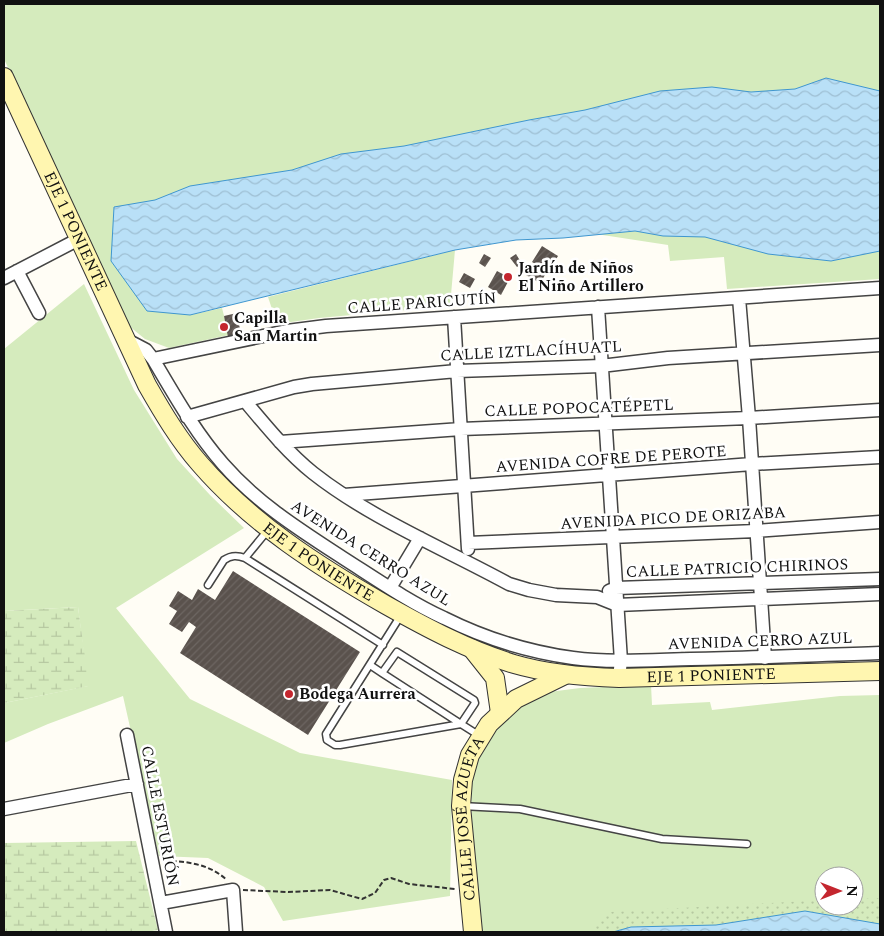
<svg xmlns="http://www.w3.org/2000/svg" width="884" height="936" font-family="Spectral,serif">
<defs>
<pattern id="wetland-marsh" width="20" height="14" patternUnits="userSpaceOnUse" patternTransform="scale(1.25)"><rect width="20" height="14" fill="#d5ebbd"/><path d="M1 5h8M5 5V1M11 12h8M15 12V8" fill="none" stroke="#b6c8a1"/></pattern>
<pattern id="park-dots" width="8" height="8" patternUnits="userSpaceOnUse" patternTransform="scale(1.25)"><rect width="8" height="8" fill="#d5ebbd"/><path d="M2 2h.1M6 6h.1" fill="none" stroke="#b6c8a1" stroke-width="1.8" stroke-linecap="round"/></pattern>
<pattern id="water-waves" width="16" height="10" patternUnits="userSpaceOnUse" patternTransform="scale(1.25)"><rect width="16" height="10" fill="#b9e0f7"/><path d="M0 5q4-4 8 0t8 0" fill="none" stroke="#9ebfd3"/></pattern>
<pattern id="building-hatch" width="6" height="6" patternUnits="userSpaceOnUse" patternTransform="scale(1.25)"><rect width="6" height="6" fill="#5a524d"/><path d="M-1 1l2-2M0 6l6-6M5 7l2-2" fill="none" stroke="#6d6662"/></pattern>
</defs>
<rect width="100%" height="100%" fill="#fffdf5"/>
<path fill="#d5ebbd" fill-rule="evenodd" d="M4 4H880V91L190 315 222 308 229 335 169 348 145 339 129 326 4 59Z
M635 231 880 251V279L727 289 724 257 670 261 668 245 596 234Z
M455 250 450 306 319 318 277 324 268 297Z
M84 284 134 390 177 459 210 495 244 528 116 608 190 699 300 753 452 780 450 896 283 921 264 887 208 858 159 856 123 696 48 724 4 743V703L88 686 78 607 4 611V349Z
M651 685 652 705 710 702 712 710 840 696 880 695V924L613 932H482L472 828 471 786 476 757 487 736 525 702 549 692 580 688ZM824 876H854V906H824Z"/>
<path fill="url(#wetland-marsh)" d="M78 607 89 686 4 703V611Z
M136 841 158 930 146 932H4V843Z"/>
<path fill="url(#park-dots)" d="M880 898V932H586L602 916 610 912 824 900V906H854V899Z"/>
<path fill="url(#water-waves)" stroke="#3f96cf" d="M826 78 880 91V251L831 261 768 254 705 237 663 236 635 231 563 238 516 240 455 250 190 315 147 311 111 261 114 207 155 200 190 186 292 170 341 154 404 146 529 120 585 110 660 91 712 87 751 92 795 89Z
M805 911 880 924V932H613L631 927 716 925Z"/>
<path fill="url(#building-hatch)" d="M542 246 558 256 548 272 532 262Z
M484 254 491 258 485 267 479 263Z
M516 254 522 264 517 267 510 258Z
M531 267 545 275 540 283 526 275Z
M497 271 510 278 501 295 488 287Z
M464 273 475 279 470 288 459 282Z
M237 313 241 335 228 337 224 316Z
M233 571 360 652 308 735 180 653 196 627 189 622 182 632 169 624 177 611 169 606 178 591 192 600 198 589 215 600Z"/>
<g fill="none" stroke-linecap="round" stroke-linejoin="round">
<defs>
<path id="lane" d="M268 530 245 558 383 645
M208 585 224 560C231 555 237 555 245 558
M401 615 326 734 327 740 335 745H340L461 724 480 736
M370 665 382 673 461 724 475 703 474 700 397 652 382 673
M461 806 520 809 662 839 747 844"/>
<path id="street" d="M17 271 39 313
M4 278 79 239
M739 298 749 418 765 658
M598 307 621 661 620 669
M454 317 468 549
M125 339 146 350 153 359 287 331 326 326 880 288
M153 359C175 396 195 432 223 464 257 503 300 530 343 558 376 579 409 602 444 618 484 638 529 652 573 658 611 663 651 660 691 659 754 658 817 655 880 653
M245 401C266 426 287 452 313 473 370 518 445 549 509 584L529 590 556 595 597 597 617 605 880 594
M187 417 294 387 312 384 457 371 601 366 668 358 880 345
M280 442 461 429 749 418 880 410
M344 495 752 464 880 457
M468 543 756 531 880 522
M390 588 420 538
M609 591 616 588 880 579
M127 735 166 932
M4 809 137 784
M161 903 233 890 236 932"/>
<g id="secondary">
<path id="s1" d="M4 77 147 385C163 413 179 440 200 464 252 524 318 566 386 605 427 628 468 650 514 664 548 674 583 677 619 678L880 671"/>
<path d="M472 649 495 678 500 713"/>
<path id="s2" d="M473 932 461 806 463 780 470 755 489 724 516 699 565 675"/>
</g>
</defs>
<use href="#lane" stroke="#444" stroke-width="9"/>
<use href="#street" stroke="#444" stroke-width="15"/>
<use href="#secondary" stroke="#333" stroke-width="20"/>
<path stroke="#333" stroke-width="2" stroke-dasharray="5 2.5" stroke-linecap="butt" d="M164 861C187 861 209 864 227 880
M243 890 288 892 330 890 362 899 375 893 384 880 391 878 409 884 455 889"/>
<use href="#lane" stroke="#fff" stroke-width="6"/>
<use href="#street" stroke="#fff" stroke-width="12"/>
<use href="#secondary" stroke="#fff6b0" stroke-width="18"/>
</g>
<g fill="#c4262e" stroke="#fff" stroke-width="2">
<circle cx="508" cy="277" r="5"/>
<circle cx="224" cy="327" r="5"/>
<circle cx="289" cy="694" r="5"/>
</g>
<g text-anchor="middle" dominant-baseline="central" stroke-width="5" stroke-linejoin="round" paint-order="stroke">
<g font-size="16" fill="#111" stroke="#fff">
<text stroke="none"><textPath href="#s1" startOffset="170">EJE 1 PONIENTE</textPath></text>
<text transform="translate(422 303) rotate(-4)">CALLE PARICUTÍN</text>
<text transform="translate(531 351) rotate(-3)">CALLE IZTLACÍHUATL</text>
<text transform="translate(579 408) rotate(-2)">CALLE POPOCATÉPETL</text>
<text transform="translate(611 459) rotate(-4)">AVENIDA COFRE DE PEROTE</text>
<text transform="translate(673 518) rotate(-3)">AVENIDA PICO DE ORIZABA</text>
<text transform="translate(371 553) rotate(32)">AVENIDA CERRO AZUL</text>
<text stroke="none"><textPath href="#s1" startOffset="589">EJE 1 PONIENTE</textPath></text>
<text transform="translate(737 568) rotate(-2)">CALLE PATRICIO CHIRINOS</text>
<text transform="translate(760 641) rotate(-2)">AVENIDA CERRO AZUL</text>
<text stroke="none"><textPath href="#s1" startOffset="1009">EJE 1 PONIENTE</textPath></text>
<text transform="translate(160 816) rotate(79)">CALLE ESTURIÓN</text>
<text stroke="none"><textPath href="#s2" startOffset="115">CALLE JOSÉ AZUETA</textPath></text>
</g>
<g font-size="16" font-weight="bold" fill="#111" stroke="#fff" text-anchor="start">
<text x="518" y="268">Jardín de Niños<tspan x="518" dy="18">El Niño Artillero</tspan></text>
<text x="234" y="318">Capilla<tspan x="234" dy="18">San Martin</tspan></text>
<text x="299" y="694">Bodega Aurrera</text>
</g>
</g>
<rect width="884" height="936" fill="none" stroke="#111111" stroke-width="10"/>
<g transform="translate(839 891) rotate(90)"><circle r="24" fill="#ffffff" stroke="#a0a0a0"/>
<path d="M0-4L9 19L0 12L-9 19Z" fill="#c4262e"/>
<text y="-8" font-size="14" font-weight="bold" text-anchor="middle" fill="#111111">N</text>
</g>
</svg>
